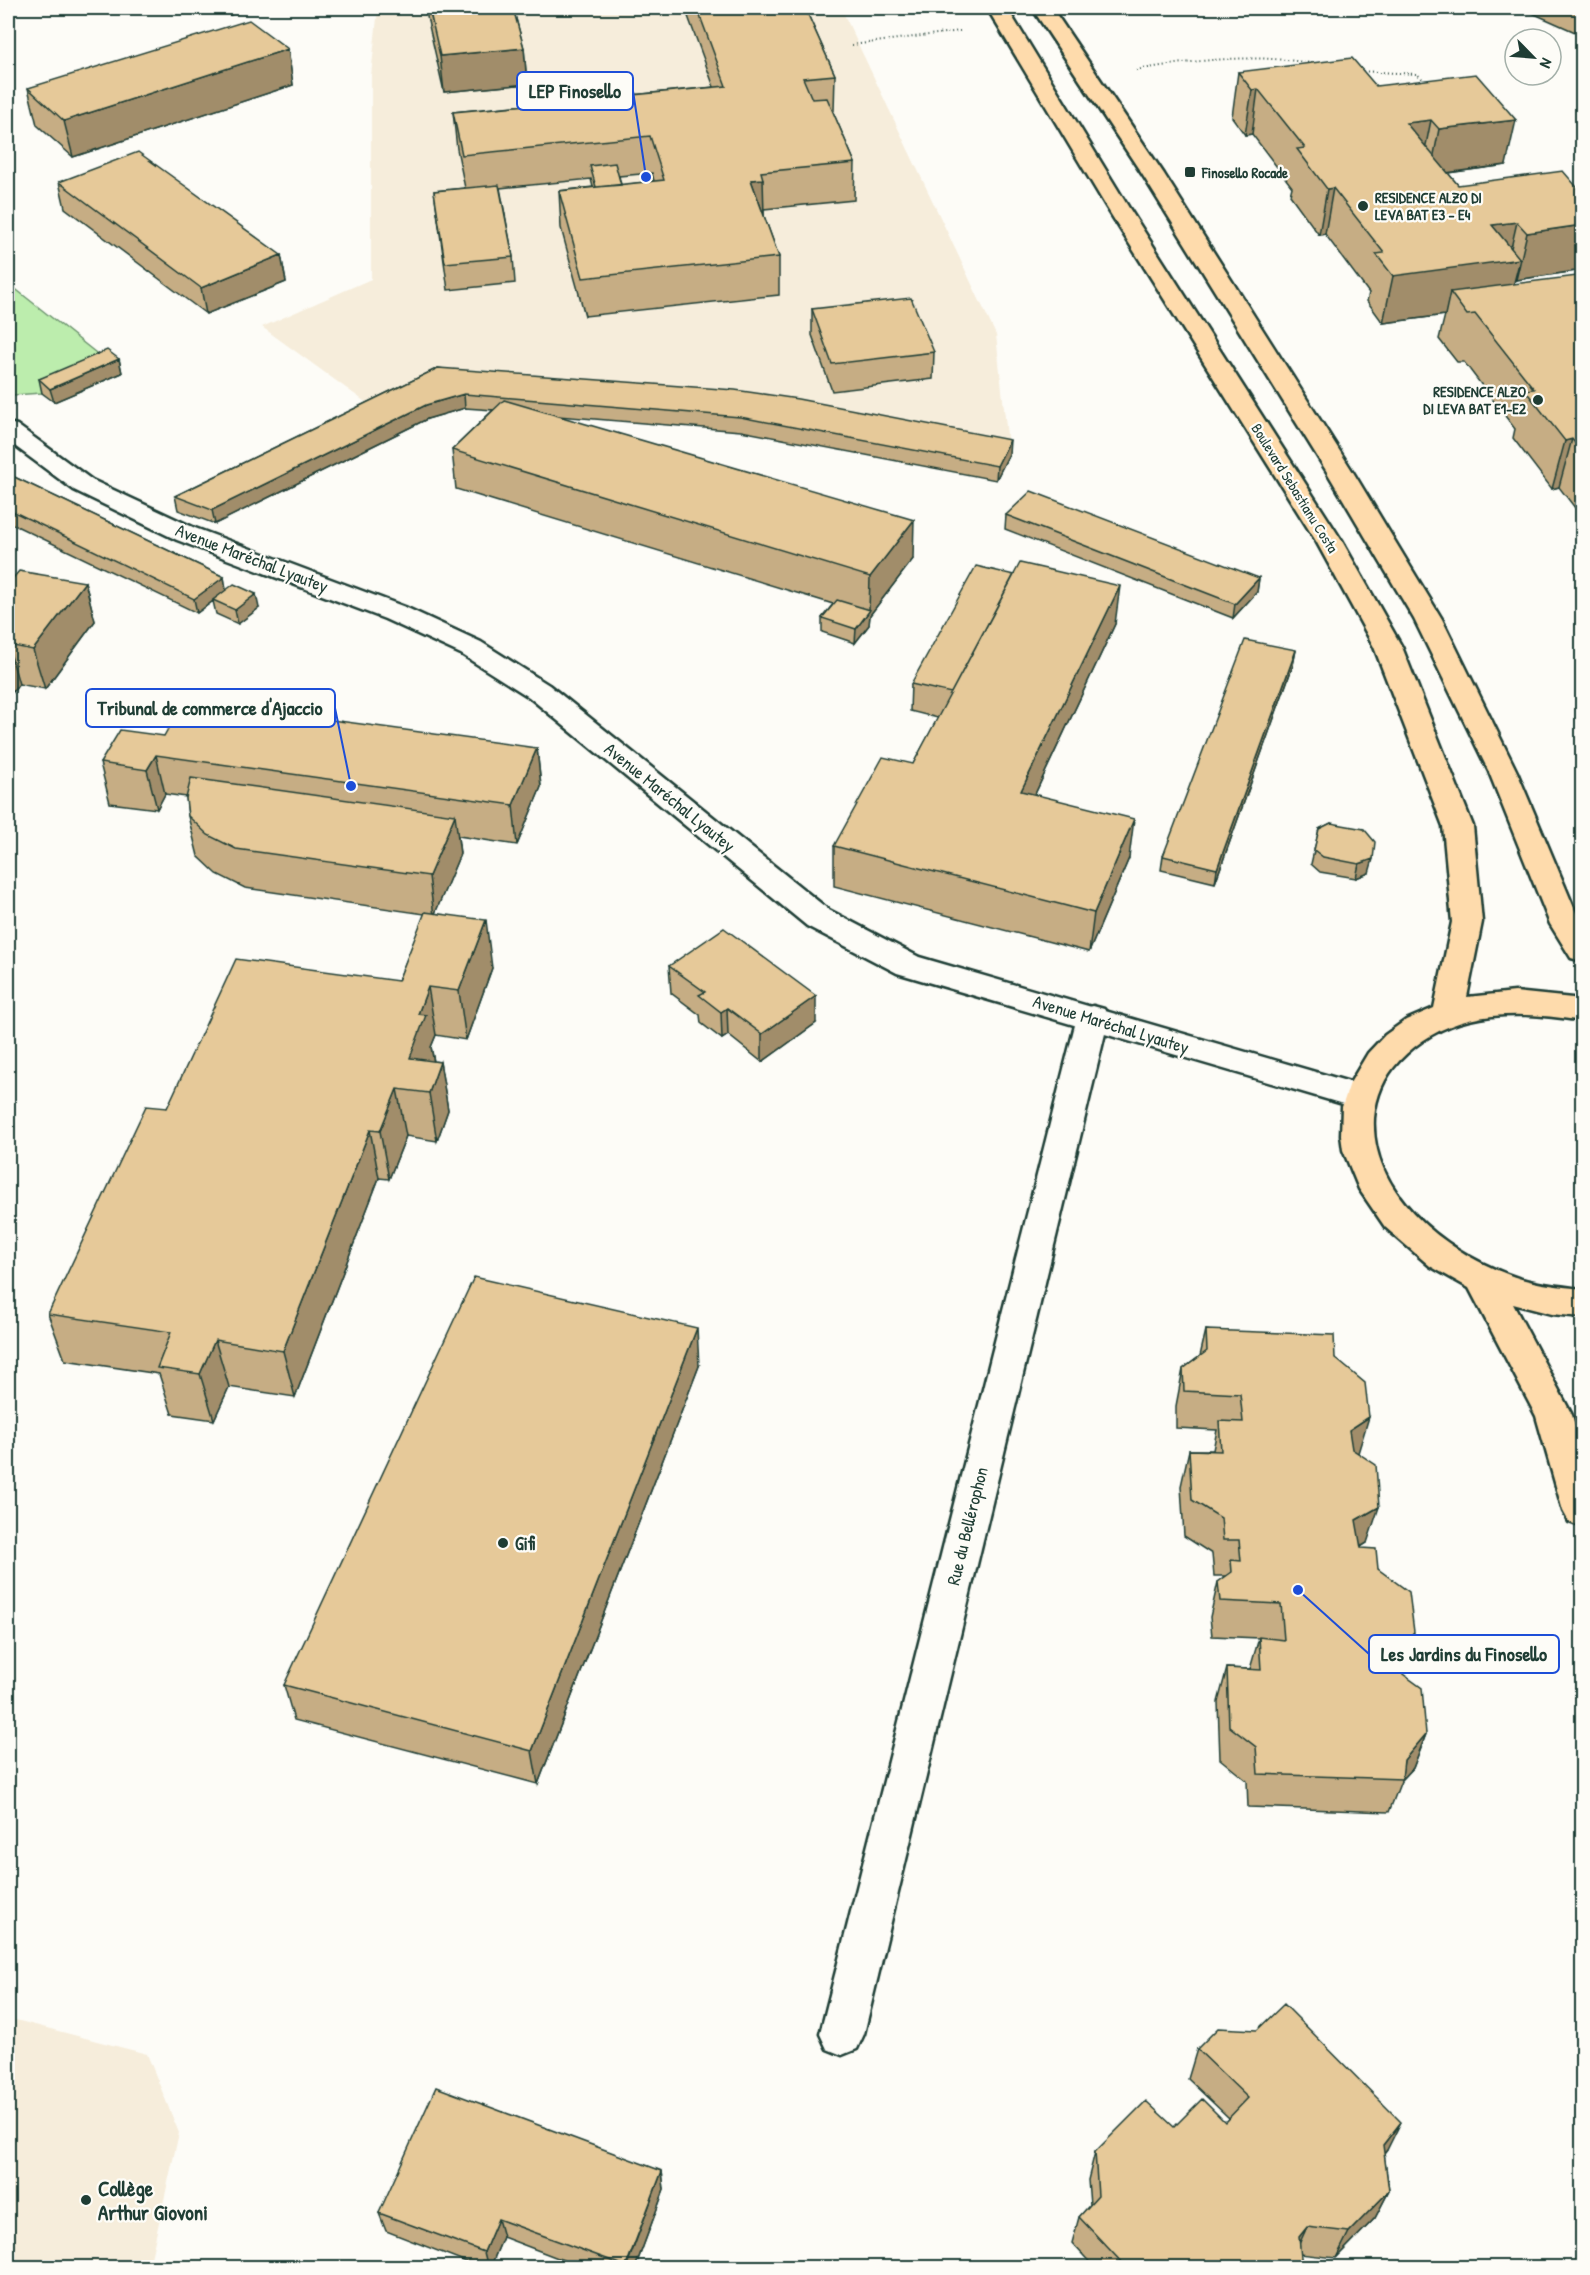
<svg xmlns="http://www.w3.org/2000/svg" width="1590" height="2275" font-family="'Patrick Hand',sans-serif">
<rect width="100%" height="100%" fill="#fdfcf7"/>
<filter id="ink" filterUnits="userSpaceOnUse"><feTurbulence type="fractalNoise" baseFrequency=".0167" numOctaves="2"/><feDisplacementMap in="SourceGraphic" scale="12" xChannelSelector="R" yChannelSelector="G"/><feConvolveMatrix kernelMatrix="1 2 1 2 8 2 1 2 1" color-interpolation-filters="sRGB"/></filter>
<g filter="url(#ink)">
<path fill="#f6eddb" d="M378 8H841L996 335 1009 454 798 413 440 382 379 412 262 327 371 279V76Z
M8 2018 147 2054 179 2133 149 2267H8Z"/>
<path fill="#bcedad" stroke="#6e9570" stroke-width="1.5" d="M8 283 110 364 42 393 13 395 8 391Z"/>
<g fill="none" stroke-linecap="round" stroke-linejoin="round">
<defs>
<path id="street" d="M1093 1006 1104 1009 1109 1017 864 2034 857 2049 842 2055 827 2049 820 2034 1077 1017 1082 1009Z"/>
<path id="secondary" d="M8 423 17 425 92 480 195 528 405 607 481 642 549 685 829 910 919 957 1360 1085 1372 1088 1376 1097 1372 1106 1360 1109 897 973 807 926 529 697 461 654 385 619 177 540 74 490 8 441Z"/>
<path id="primary" d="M987 8H1007L1129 208 1342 541 1402 647 1473 826 1482 922 1467 997 1515 992 1582 999V1021C1545 1015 1506 1011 1469 1020 1443 1026 1418 1041 1399 1061 1384 1077 1376 1096 1374 1118 1370 1192 1443 1250 1507 1274 1531 1284 1557 1286 1582 1289V1317L1552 1314 1513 1304 1572 1415 1582 1450V1527L1569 1522 1563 1511 1536 1416 1469 1288 1430 1266 1385 1227 1359 1189 1343 1150 1341 1135 1342 1107 1350 1083 1368 1053 1385 1035 1406 1020 1434 1008 1452 922 1443 826 1374 647 1316 541 1107 208Z
M1032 8H1052L1164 174 1353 472 1442 619 1517 772 1582 927V961L1571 958 1550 924 1489 772 1414 619 1327 472 1142 174Z"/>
</defs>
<use href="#street" stroke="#1f3d34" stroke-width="5"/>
<use href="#secondary" stroke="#1f3d34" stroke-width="5"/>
<use href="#primary" stroke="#1f3d34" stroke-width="5"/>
<path stroke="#1f3d34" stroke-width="2" stroke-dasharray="1 3" stroke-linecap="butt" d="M852 45 960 31
M1136 70C1196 60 1256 53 1316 64
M1359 71 1417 74 1426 82"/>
<use href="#street" fill="#fdfcf7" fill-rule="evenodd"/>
<use href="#secondary" fill="#fdfcf7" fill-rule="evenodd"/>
<use href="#primary" fill="#fedbac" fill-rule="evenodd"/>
</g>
<path fill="#c6ad84" stroke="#1f3d34" stroke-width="1.5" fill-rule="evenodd" d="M220 8H255L230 15Z
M425 8H513L524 48 527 84 444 92Z
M685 8H805L835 75 834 111 833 112 855 163 854 200 764 209V216L779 257V295L585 316 561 228 559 191 593 187 591 179 500 188 513 257 515 283 448 290 434 191 465 188 457 149 453 112 714 87ZM652 173 654 181 621 185 619 176Z
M1521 8H1582V35Z
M288 49 293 85 73 157 37 125 28 88Z
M1238 72 1376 86 1506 165 1448 173 1458 185 1582 193V270L1516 280 1515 279 1514 284 1582 282V517L1559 487 1552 489 1513 438 1515 429 1464 362H1457L1439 339 1445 315 1383 323 1367 301 1369 293 1325 234 1319 235 1290 195 1292 187 1252 134 1245 135 1232 117Z
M59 182 281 255 286 282 206 314 65 208Z
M812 309 934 352 933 379 832 391 812 335Z
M119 359 122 373 54 402 42 393 39 379Z
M438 368 1009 454 996 480 741 431 558 416 913 559 870 615 869 625 855 643 822 632V618L833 604 456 489 452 450 493 410 465 408 427 419 215 524 178 510 175 496Z
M8 474 224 577 226 590 259 608 238 624 216 614 213 601 197 613 8 522Z
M1006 515 1259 578 1257 592 1233 618 1005 529Z
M85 582 95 621 45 689 19 684 8 698V584Z
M1115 624 1035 794 1129 858 1089 952 834 886V846L913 764 938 718 910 711 911 684Z
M1296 650 1293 665 1215 883 1161 870 1163 856Z
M164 736 537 748 541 787 517 845 458 836 460 854 435 913 492 968 466 1040 436 1035 431 1047 434 1061 440 1062 448 1110 437 1141 406 1136 389 1179 379 1178 295 1397 229 1387 214 1420 172 1414 159 1374 65 1360 48 1314 167 1108 398 981 425 914 245 888 217 874 198 856 188 816 186 797 165 794 157 809 110 803 100 763Z
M1331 823 1369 873 1356 878 1320 872 1311 864 1319 829Z
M669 966 816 1023 762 1062 728 1035 722 1039 701 1023 700 1015 671 993Z
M1206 1330 1335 1358 1358 1453 1367 1543 1361 1547V1548L1378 1569 1401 1667 1398 1670 1426 1734 1413 1768 1401 1781 1389 1812 1248 1807 1247 1781 1220 1759 1218 1702 1227 1668 1250 1669 1259 1638 1212 1636 1210 1617 1218 1582 1227 1576H1214L1212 1554 1184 1536 1181 1486 1189 1450H1213L1217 1430 1176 1428V1406L1183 1369 1200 1356Z
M699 1366 538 1784 294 1720 284 1685Z
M1197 2049 1387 2150 1384 2154 1389 2191 1375 2218 1336 2258 1300 2254 1302 2268H1095L1072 2243 1079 2217 1090 2205 1088 2180 1095 2152 1174 2127 1225 2122 1229 2118 1188 2079Z
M662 2171 664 2190 635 2268H584L503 2237 490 2268H482L386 2231 379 2213Z"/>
<path fill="#a18d6b" stroke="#1f3d34" stroke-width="1.5" d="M229 8H255L230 15Z
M524 48 527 84 444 92 440 56Z
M288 49 293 85 73 157 64 121Z
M1258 89 1252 134 1245 135 1252 90Z
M1431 120 1422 165 1406 123Z
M1516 120 1506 165 1430 175 1439 129Z
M763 179 764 216 751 180Z
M1333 188 1325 234 1319 235 1327 189Z
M1517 222 1508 261 1520 259 1508 306 1450 292 1445 315 1383 323 1393 276 1492 225Z
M1582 225V270L1516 280 1527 233Z
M281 255 286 282 206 314 201 288Z
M119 359 122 373 54 402 50 389Z
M464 394 465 408 427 419 215 524 212 510 426 405Z
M1572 439 1559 487 1552 489 1565 441Z
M1010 440 1009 454 996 480 997 466Z
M914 520 913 559 870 615 869 625 855 643 856 629 869 611 870 577Z
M224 577 226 591 213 600V601L197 613 194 599Z
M1259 578 1257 592 1233 618 1235 604Z
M85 582 95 621 45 689 33 650Z
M1120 586 1115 624 1018 830 1021 791Z
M256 594 259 608 238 624 235 610Z
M8 645 19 684 8 698Z
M1296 650 1293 665 1215 883 1217 869Z
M537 748 541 787 517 845 513 805Z
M156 755 165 794 157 809 147 770Z
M455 815 460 854 434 916 429 876Z
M1134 819 1129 858 1089 952 1094 913Z
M1373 859 1369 873 1356 878 1359 864Z
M486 920 492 968 466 1040 459 991Z
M428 987 436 1035 431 1047 434 1063 410 1058 418 1014Z
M816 996V1023L762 1062V1034Z
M727 1008 728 1035 722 1039 721 1012Z
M440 1062 448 1110 437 1141 429 1093Z
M397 1089 406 1136 389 1179 380 1131Z
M370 1130 379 1178 295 1397 283 1351Z
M697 1328 699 1366 538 1784 532 1751Z
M215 1340 229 1387 214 1420 200 1374Z
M1369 1417 1358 1453 1339 1466 1349 1430Z
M1379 1507 1367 1543 1345 1556 1356 1520Z
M1414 1632 1401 1667 1378 1689 1390 1655Z
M1426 1734 1413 1768 1401 1781 1404 1760Z
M1401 2122 1387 2150 1369 2173 1383 2145Z
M662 2171 664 2190 635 2268H626Z
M1389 2191 1375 2218 1336 2258 1349 2232Z
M498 2219 503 2237 490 2268H488L484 2252Z
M1307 2227 1295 2253 1299 2237Z"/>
<path fill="#e6c999" stroke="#1f3d34" stroke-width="1.5" d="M429 8H513L524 48 440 56Z
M697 8H805L835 75 803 78 812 99 827 98 855 163 761 172 763 179 751 180 779 257 583 278 559 191 664 180 650 136 462 155 453 112 726 86Z
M249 20 288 49 64 121 28 88Z
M1352 58 1376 86 1476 74 1516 120 1439 129 1431 120 1406 123 1458 185 1563 171 1582 193V225L1527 233 1517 222 1492 225 1520 259 1393 276 1376 254 1384 253 1333 188 1327 189 1297 149 1305 148 1258 89 1252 90 1238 72Z
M138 152 281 255 201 288 59 182Z
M615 163 621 185 596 187 590 166Z
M499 185 513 257 445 263 434 191Z
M1577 276 1582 282V452L1572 439 1565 441 1525 390 1534 389 1475 314 1467 315 1450 292Z
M911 298 934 352 832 364 812 309Z
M107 350 119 359 50 389 39 379Z
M438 368 735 390 798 399 1010 440 997 466 740 417 464 394 426 405 212 510 175 496Z
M504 400 914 520 870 577 452 450Z
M8 474 224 577 194 599 8 509Z
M1031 491 1259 578 1235 604 1006 515Z
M1020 563 1120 586 1021 791 1134 819 1094 913 834 846 883 757 913 764Z
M976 566 1014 575 951 693 911 684Z
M19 571 85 582 33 650 8 645V584Z
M234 584 256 594 235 610 213 600Z
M837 600 870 610 856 629 822 618Z
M1245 640 1296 650 1217 869 1163 856Z
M184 700 537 748 513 805 156 755 147 770 100 763 120 730 164 736Z
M191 778 455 815 429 876 236 849 208 835 188 816 186 798Z
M1331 823 1364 829 1375 842 1373 859 1359 864 1323 857 1314 850 1319 829Z
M425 912 486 920 459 991 428 987 418 1014 426 1015 410 1058 440 1062 429 1093 397 1089 380 1131 370 1130 283 1351 215 1340 200 1374 157 1368 171 1332 48 1314 146 1106 167 1108 236 959 398 981Z
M724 928 816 996 762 1034 727 1008 721 1012 699 995 705 992 669 966Z
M474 1277 697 1328 532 1751 284 1685Z
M1206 1330 1334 1335 1335 1358 1365 1383 1369 1417 1349 1430 1352 1449 1376 1465 1379 1507 1356 1520 1361 1548 1376 1549 1378 1569 1409 1592 1414 1632 1390 1655 1392 1666 1422 1688 1426 1734 1404 1760 1402 1779 1258 1774 1256 1747 1229 1726 1227 1668 1261 1670 1259 1637 1284 1640 1281 1604 1220 1601 1218 1582 1232 1572 1231 1560 1241 1561 1239 1540H1223L1221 1518 1192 1500 1189 1450 1221 1451 1219 1421 1243 1422 1240 1394 1184 1391 1183 1369 1207 1351Z
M1284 2004 1401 2122 1383 2145 1389 2191 1349 2232 1307 2227 1299 2237 1302 2268H1127L1079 2217 1098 2196 1095 2152 1146 2101 1174 2127 1202 2099 1225 2122 1248 2098 1197 2049 1218 2028 1257 2030Z
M436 2087 662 2171 626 2266 498 2219 484 2252 379 2213Z"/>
</g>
<g fill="#1f3d34" stroke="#fdfcf7" stroke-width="2">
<rect x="1184" y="166" width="12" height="12" rx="3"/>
<circle cx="1363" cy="206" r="6"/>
<circle cx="1538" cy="400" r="6"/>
<circle cx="503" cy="1543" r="6"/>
<circle cx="86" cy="2200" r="6"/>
</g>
<g text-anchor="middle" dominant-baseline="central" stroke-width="4.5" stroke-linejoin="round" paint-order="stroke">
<g font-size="15" font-weight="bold" fill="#1f3d34" stroke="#fdfcf7" text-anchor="start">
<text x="1202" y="172">Finosello Rocade</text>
<text x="1375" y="197">RESIDENCE ALZO DI<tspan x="1375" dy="17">LEVA BAT E3 - E4</tspan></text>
<text x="1526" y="391" text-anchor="end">RESIDENCE ALZO<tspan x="1526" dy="17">DI LEVA BAT E1-E2</tspan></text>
</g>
<g font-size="15" fill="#1f3d34" stroke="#fdfcf7">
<text transform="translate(1295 488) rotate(58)">Boulevard Sebastianu Costa</text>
</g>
<g font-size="18" fill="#1f3d34" stroke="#fdfcf7">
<text transform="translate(252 558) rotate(21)">Avenue Maréchal Lyautey</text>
<text transform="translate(670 797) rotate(39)">Avenue Maréchal Lyautey</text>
<text transform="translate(1111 1024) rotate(17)">Avenue Maréchal Lyautey</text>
<text transform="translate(967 1526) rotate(-76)">Rue du Bellérophon</text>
</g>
<g font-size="18" font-weight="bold" fill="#1f3d34" stroke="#fdfcf7" text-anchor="start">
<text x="515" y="1543">Gifi</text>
</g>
<g font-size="21" font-weight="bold" fill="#1f3d34" stroke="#fdfcf7" text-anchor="start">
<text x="98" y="2188">Collège<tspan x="98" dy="24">Arthur Giovoni</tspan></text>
</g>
</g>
<path fill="none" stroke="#1d4ed8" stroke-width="2" d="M646 177L633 91M351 786L335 708M1298 1590L1369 1654"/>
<g fill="#1d4ed8" stroke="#fdfcf7" stroke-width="2">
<circle cx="646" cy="177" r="6"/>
<circle cx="351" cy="786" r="6"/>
<circle cx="1298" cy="1590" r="6"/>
</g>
<g fill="#fdfcf7" stroke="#1d4ed8" stroke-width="2">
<rect x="517" y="72" width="116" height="38" rx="6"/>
<rect x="86" y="689" width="249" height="38" rx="6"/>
<rect x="1369" y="1635" width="190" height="38" rx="6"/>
</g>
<g font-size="20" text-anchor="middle" font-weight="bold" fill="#1f3d34">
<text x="575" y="98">LEP Finosello</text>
<text x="210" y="715">Tribunal de commerce d'Ajaccio</text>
<text x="1464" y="1661">Les Jardins du Finosello</text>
</g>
<rect width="1590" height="2275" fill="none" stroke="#fdfcf7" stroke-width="30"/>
<rect x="15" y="15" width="1560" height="2245" fill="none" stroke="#1f3d34" stroke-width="2" filter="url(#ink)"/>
<g transform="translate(1533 57) rotate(115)"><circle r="28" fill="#fdfcf7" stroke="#a4b0a9" stroke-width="1.5"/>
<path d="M0-4.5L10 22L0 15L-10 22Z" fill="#1f3d34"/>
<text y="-9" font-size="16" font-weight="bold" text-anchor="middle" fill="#1f3d34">N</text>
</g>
</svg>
